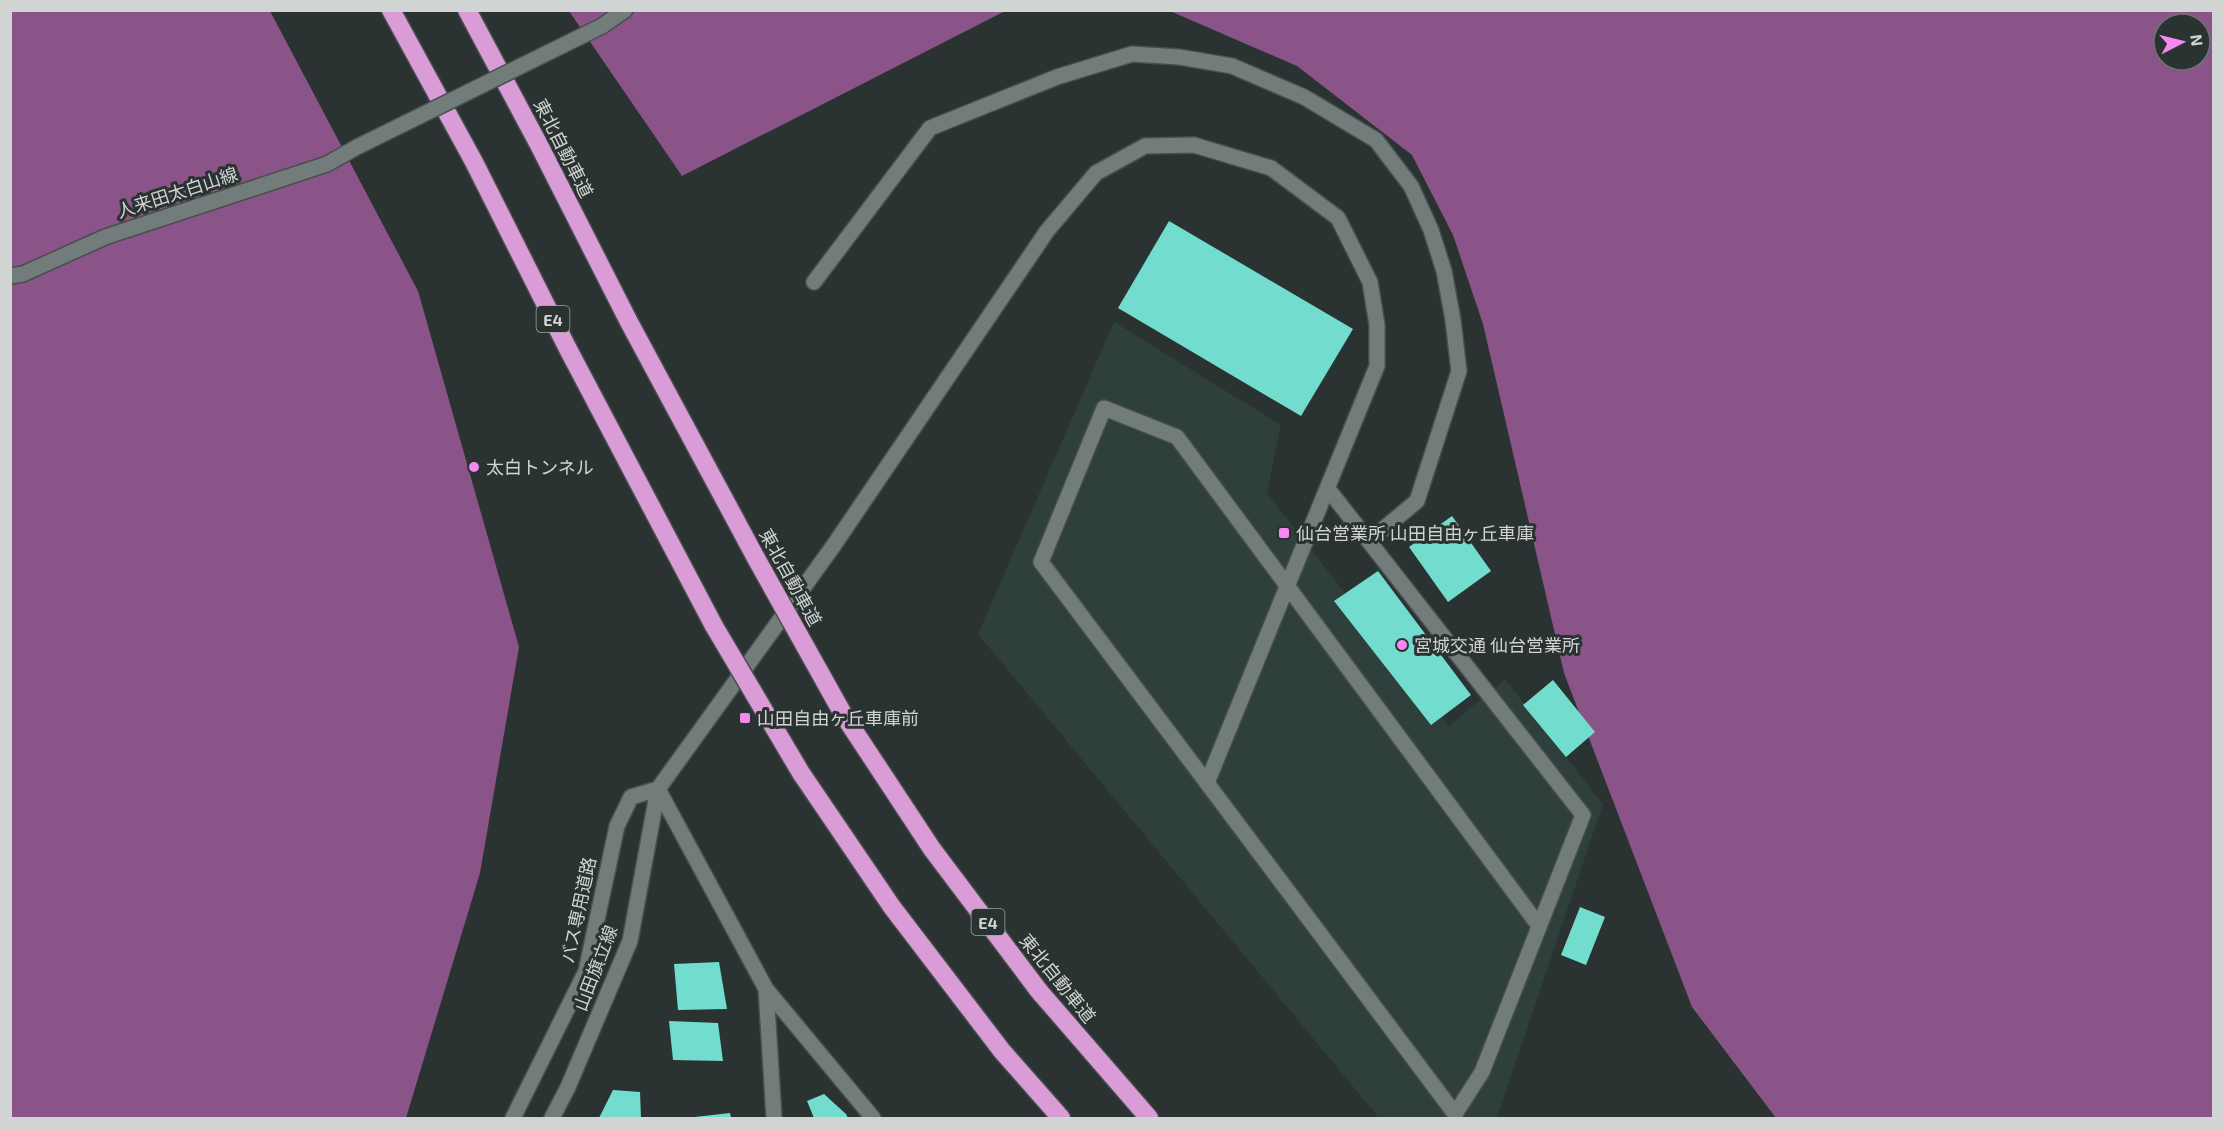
<svg xmlns="http://www.w3.org/2000/svg" width="2224" height="1129" font-family="'Exo 2','Noto Sans JP',sans-serif">
<rect width="100%" height="100%" fill="#2a3331"/>
<path fill="#2e3f3c" d="M1114 322 1281 425 1267 493 1449 726 1505 679 1603 804 1497 1118H1379L978 634Z"/>
<path fill="#8a5488" fill-rule="evenodd" d="M10 11H270L418 291 519 647 480 873 406 1118H11Z
M569 11H1005L682 176Z
M1170 11H2213V1118H1776L1692 1007 1564 673 1483 324 1453 235 1412 155 1297 66ZM2164 24H2200V60H2164Z"/>
<path fill="#72ddcf" d="M1169 221 1353 329 1301 416 1118 308Z
M1452 516 1491 571 1448 602 1409 547Z
M1378 571 1471 695 1431 725 1334 601Z
M1553 680 1595 732 1566 757 1523 705Z
M1580 907 1605 917 1586 965 1561 955Z
M719 962 727 1009 678 1010 674 964Z
M669 1021 718 1023 723 1061 673 1060Z
M613 1090 640 1092 641 1118H599Z
M824 1094 846 1114 848 1118H814L807 1101Z
M730 1113 731 1118H695V1117Z"/>
<g fill="none" stroke-linecap="round" stroke-linejoin="round">
<defs>
<path id="minor" d="M602 26 625 10
M10 276 23 274 105 237 327 164 357 147
M814 282 930 128 1057 77 1132 54 1179 57 1232 66 1304 97 1376 140 1411 186 1431 230 1444 271 1453 320 1459 371 1417 501 1369 541
M1207 783 1041 562 1104 408 1177 437 1539 926
M658 789 766 989 873 1118
M766 989 774 1118
M513 1118 586 971 617 826 631 797 658 789
M552 1118 568 1087 630 941 658 789 834 545 1047 231 1096 173 1145 146 1194 145 1271 168 1338 218 1370 282 1377 325V366L1207 783 1455 1114 1482 1072 1583 815 1328 489"/>
<path id="highway" d="M391 10 474 162 568 349 714 626
M467 10 539 145 629 322 757 560
M843 714 932 849 1039 991 1149 1118
M801 773 892 907 1002 1051 1061 1118"/>
</defs>
<use href="#minor" stroke="#474e4d" stroke-width="18"/>
<use href="#highway" stroke="#474e4d" stroke-width="21"/>
<use href="#minor" stroke="#727c7a" stroke-width="15"/>
<use href="#highway" stroke="#d99cd6" stroke-width="18"/>
<defs>
<path id="minor-bridge" d="M357 147 602 26"/>
<path id="highway-bridge" d="M757 560 843 714
M714 626 801 773"/>
</defs>
<use href="#minor-bridge" stroke="#474e4d" stroke-width="18" stroke-linecap="butt"/>
<use href="#highway-bridge" stroke="#474e4d" stroke-width="21" stroke-linecap="butt"/>
<use href="#minor-bridge" stroke="#727c7a" stroke-width="15"/>
<use href="#highway-bridge" stroke="#d99cd6" stroke-width="18"/>
</g>
<g fill="#f489f0" stroke="#2a3331" stroke-width="2">
<circle cx="474" cy="467" r="6"/>
<rect x="1278" y="527" width="12" height="12" rx="3"/>
<circle cx="1402" cy="645" r="6"/>
<rect x="739" y="712" width="12" height="12" rx="3"/>
</g>
<g text-anchor="middle" dominant-baseline="central" stroke-width="6" stroke-linejoin="round" paint-order="stroke">
<g fill="#2a3331" stroke="#9ea4a3" stroke-width="1.5">
<rect x="536.5" y="306" width="33" height="26" rx="4.5"/>
<rect x="971.5" y="909" width="33" height="26" rx="4.5"/>
</g>
<g font-size="16" font-weight="bold" fill="#d0d5d4">
<text x="553" y="319">E4</text>
<text x="988" y="922">E4</text>
</g>
<g font-size="18" fill="#d0d5d4" stroke="#2a3331">
<text transform="translate(564 148) rotate(63)">東北自動車道</text>
<text transform="translate(177 192) rotate(-18)">人来田太白山線</text>
<text transform="translate(791 577) rotate(61)">東北自動車道</text>
<text transform="translate(578 910) rotate(-78)">バス専用道路</text>
<text transform="translate(595 968) rotate(-69)">山田旗立線</text>
<text transform="translate(1058 978) rotate(51)">東北自動車道</text>
</g>
<g font-size="18" fill="#d0d5d4" stroke="#2a3331" text-anchor="start">
<text x="486" y="467">太白トンネル</text>
<text x="1296" y="533">仙台営業所 山田自由ヶ丘車庫</text>
<text x="1414" y="645">宮城交通 仙台営業所</text>
<text x="757" y="718">山田自由ヶ丘車庫前</text>
</g>
</g>
<rect width="2224" height="1129" fill="none" stroke="#d0d5d4" stroke-width="24"/>
<g transform="translate(2182 42) rotate(83)"><circle r="28" fill="#2a3331" stroke="#6c7472" stroke-width="1.5"/>
<path d="M0-4.5L10 22L0 15L-10 22Z" fill="#f489f0"/>
<text y="-9" font-size="16" font-weight="bold" text-anchor="middle" fill="#d0d5d4">N</text>
</g>
</svg>
